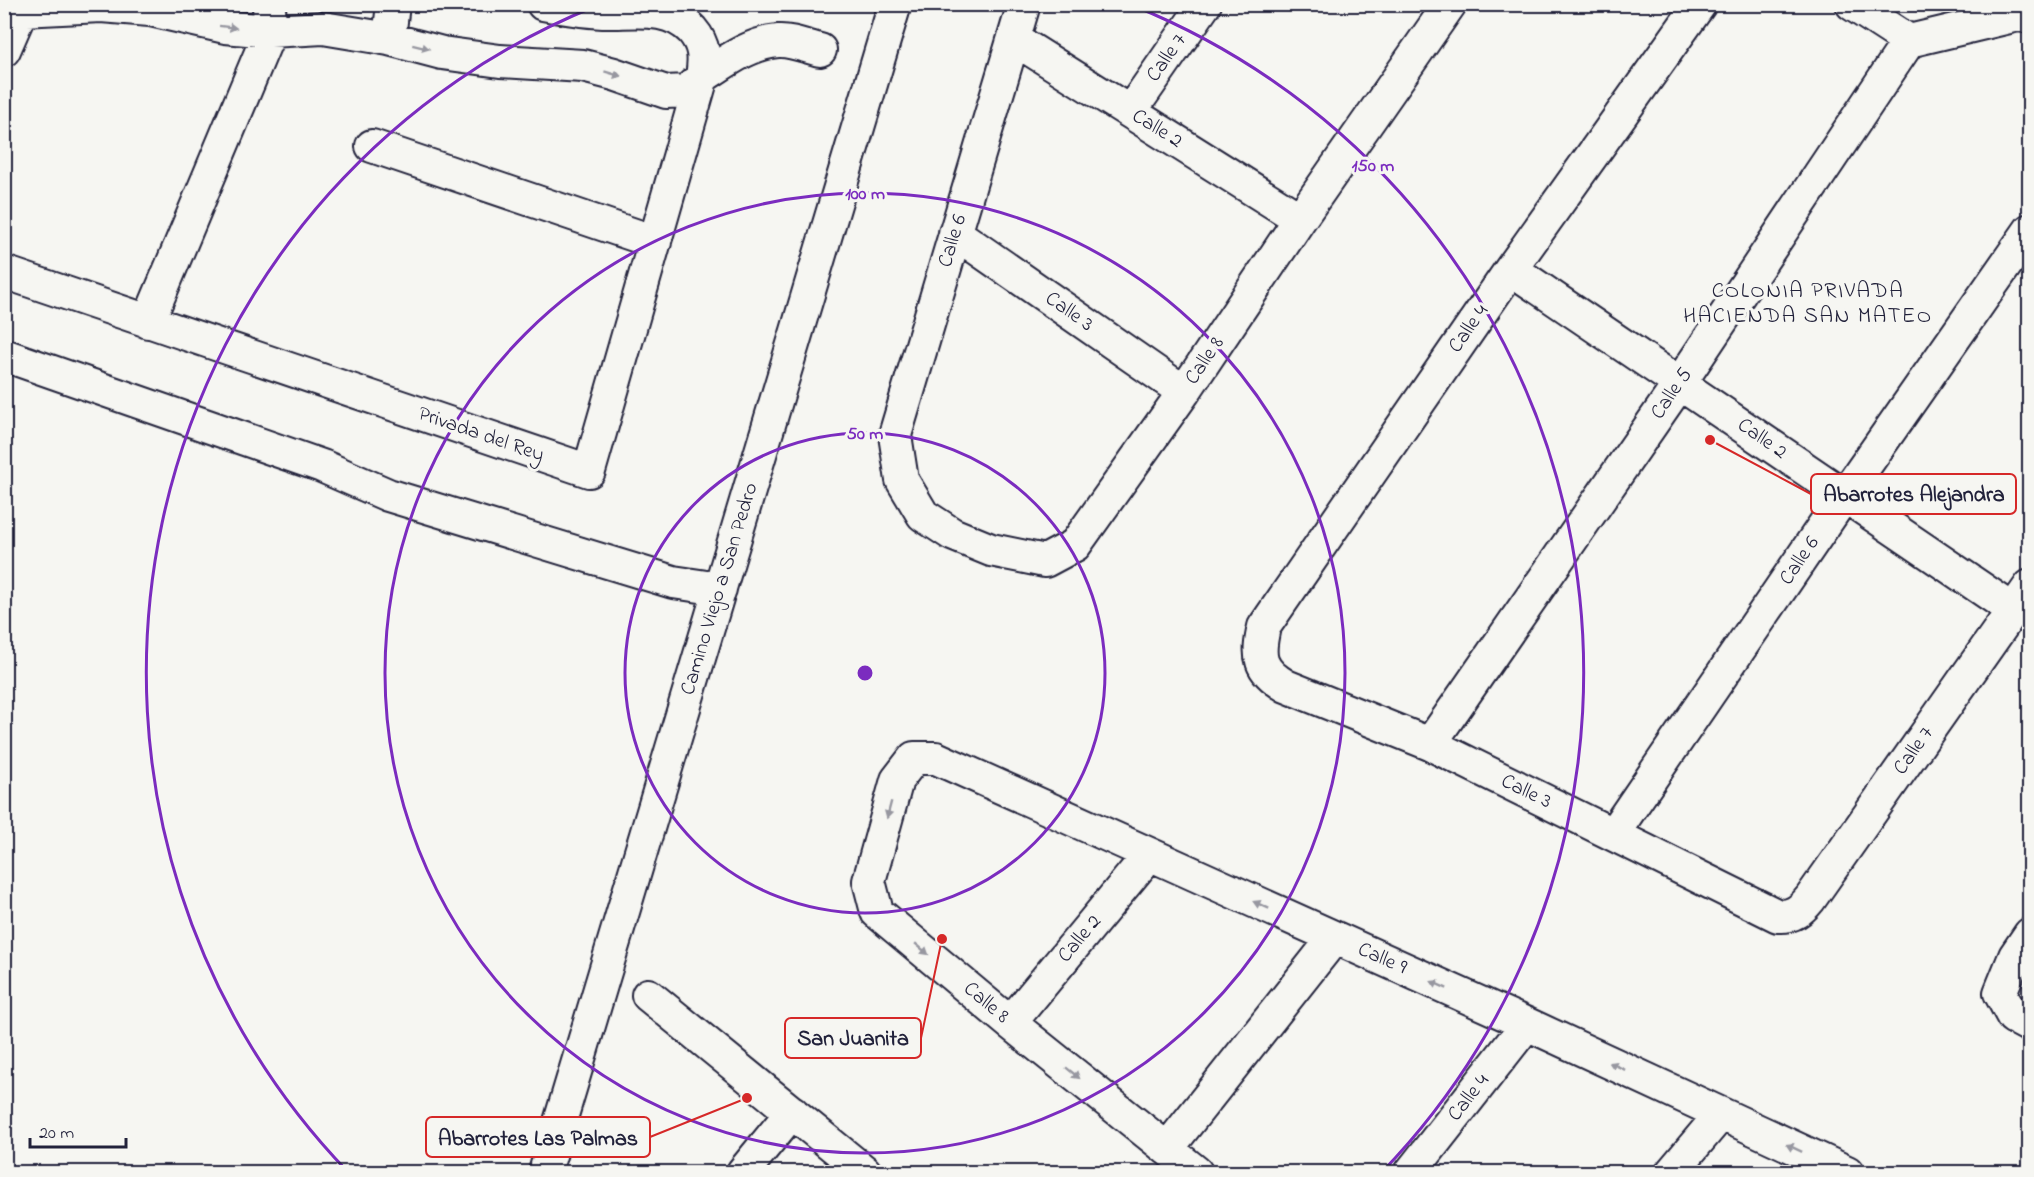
<svg xmlns="http://www.w3.org/2000/svg" width="2034" height="1177" font-family="'Indie Flower',sans-serif">
<rect width="100%" height="100%" fill="#f6f6f2"/>
<filter id="ink" filterUnits="userSpaceOnUse"><feTurbulence type="fractalNoise" baseFrequency=".0167" numOctaves="2"/><feDisplacementMap in="SourceGraphic" scale="12" xChannelSelector="R" yChannelSelector="G"/><feConvolveMatrix kernelMatrix="1 2 1 2 8 2 1 2 1" color-interpolation-filters="sRGB"/></filter>
<g filter="url(#ink)">
<g fill="none" stroke-linecap="round" stroke-linejoin="round">
<defs>
<path id="minor" d="M1024 4 895 435 902 480 923 515 952 534 991 550 1045 561 1075 545 1184 392 1300 219 1450 4
M1700 4 1511 269 1264 627C1257 657 1259 670 1286 686L1430 744 1778 916C1793 917 1801 910 1810 899L2030 586
M1852 4 1909 41
M4 5 22 10 101 6 150 10 225 27 270 31 323 28 389 39 442 53 500 61 583 66 614 74 666 92 687 91 702 77C705 59 705 45 692 30 669 6 638 12 608 12 587 12 565 8 543 4
M389 39 393 4
M1014 39 1300 219
M1909 41 2018 15 2030 17
M4 50 24 4
M1130 112 1205 4
M372 146 655 242
M955 233 1184 392
M1511 269 2013 610
M4 272 589 471 702 77C724 63 750 43 778 41 791 40 807 47 820 50
M148 322 270 31 269 4
M4 355 322 466 388 495 673 582 720 589
M1430 744 1680 383 1909 41
M1613 834 1844 496 2030 230
M2030 934 2015 956 2000 993 2013 1017 2030 1026
M648 995 865 1172
M1010 1023 1149 855
M1167 1149 1334 938
M545 1172 895 4
M743 1172 792 1112
M1196 1172 1010 1023 877 912 869 881 897 780 914 758H936L1527 1024 1847 1172
M1411 1172 1527 1024
M1672 1172 1721 1114"/>
</defs>
<use href="#minor" stroke="#22223b" stroke-width="36"/>
<use href="#minor" stroke="#f6f6f2" stroke-width="32"/>
</g>
<defs><path id="oneway-solid" d="M-6-.8H1V-3.2L6.5 0L1 3.2V.8H-6Z" transform="scale(1.5)"/></defs>
<g fill="#9797a0">
<use href="#oneway-solid" transform="translate(228 27) rotate(7)"/>
<use href="#oneway-solid" transform="translate(421 47) rotate(14)"/>
<use href="#oneway-solid" transform="translate(613 74) rotate(17)"/>
<use href="#oneway-solid" transform="translate(889 810) rotate(105)"/>
<use href="#oneway-solid" transform="translate(1261 905) rotate(-156)"/>
<use href="#oneway-solid" transform="translate(922 949) rotate(40)"/>
<use href="#oneway-solid" transform="translate(1439 985) rotate(-156)"/>
<use href="#oneway-solid" transform="translate(1617 1066) rotate(-155)"/>
<use href="#oneway-solid" transform="translate(1073 1073) rotate(39)"/>
<use href="#oneway-solid" transform="translate(1794 1148) rotate(-155)"/>
</g>
</g>
<g fill="none" stroke="#7b2cbf" stroke-width="3">
<circle cx="865" cy="673" r="240"/>
<circle cx="865" cy="673" r="480"/>
<path d="M348 1172A719 719 0 0 1 596 6M1134 6A719 719 0 0 1 1382 1172"/>
</g>
<g text-anchor="middle" dominant-baseline="central" stroke-width="6" stroke-linejoin="round" paint-order="stroke">
<g font-size="21" fill="#22223b" stroke="#f6f6f2">
<text transform="translate(1167 58) rotate(-55)">Calle 7</text>
<text transform="translate(1157 129) rotate(32)">Calle 2</text>
<text transform="translate(953 241) rotate(-73)">Calle 6</text>
<text transform="translate(1069 312) rotate(35)">Calle 3</text>
<text transform="translate(1469 329) rotate(-55)">Calle 4</text>
<text transform="translate(1205 361) rotate(-56)">Calle 8</text>
<text transform="translate(1672 394) rotate(-56)">Calle 5</text>
<text transform="translate(481 435) rotate(19)">Privada del Rey</text>
<text transform="translate(1762 439) rotate(35)">Calle 2</text>
<text transform="translate(1800 561) rotate(-56)">Calle 6</text>
<text transform="translate(720 589) rotate(-73)">Camino Viejo a San Pedro</text>
<text transform="translate(1914 751) rotate(-55)">Calle 7</text>
<text transform="translate(1526 792) rotate(26)">Calle 3</text>
<text transform="translate(1080 939) rotate(-50)">Calle 2</text>
<text transform="translate(1382 959) rotate(24)">Calle 9</text>
<text transform="translate(986 1003) rotate(40)">Calle 8</text>
<text transform="translate(1469 1098) rotate(-52)">Calle 4</text>
</g>
<g font-size="22" letter-spacing="1.5" fill="#22223b" stroke="#f6f6f2">
<text x="1808" y="292">COLONIA PRIVADA<tspan x="1808" dy="25">HACIENDA SAN MATEO</tspan></text>
</g>
</g>
<circle cx="865" cy="673" r="9" fill="#7b2cbf" stroke="#f6f6f2" stroke-width="3"/>
<g font-size="18" text-anchor="middle" font-weight="bold" fill="#7b2cbf" stroke="#f6f6f2" stroke-width="6" stroke-linejoin="round" paint-order="stroke">
<text x="1373" y="171">150 m</text>
<text x="865" y="199">100 m</text>
<text x="865" y="439">50 m</text>
</g>
<path fill="none" stroke="#d62828" stroke-width="2" d="M1710 440L1811 494M942 939L921 1038M747 1098L650 1137"/>
<g fill="#d62828" stroke="#f6f6f2" stroke-width="2">
<circle cx="1710" cy="440" r="6"/>
<circle cx="942" cy="939" r="6"/>
<circle cx="747" cy="1098" r="6"/>
</g>
<g fill="#f6f6f2" stroke="#d62828" stroke-width="2">
<rect x="1811" y="474" width="205" height="40" rx="6"/>
<rect x="785" y="1018" width="136" height="40" rx="6"/>
<rect x="426" y="1117" width="224" height="40" rx="6"/>
</g>
<g font-size="22" text-anchor="middle" font-weight="bold" fill="#22223b">
<text x="1914" y="501">Abarrotes Alejandra</text>
<text x="853" y="1045">San Juanita</text>
<text x="538" y="1145">Abarrotes Las Palmas</text>
</g>
<rect width="2034" height="1177" fill="none" stroke="#f6f6f2" stroke-width="24"/>
<rect x="12" y="12" width="2010" height="1153" fill="none" stroke="#22223b" stroke-width="2" filter="url(#ink)"/>
<path d="M30 1138v9h96v-9" fill="none" stroke="#22223b" stroke-width="3"/>
<text x="39" y="1138" font-size="18" fill="#22223b" stroke="#f6f6f2" stroke-width="4.5" paint-order="stroke">20 m</text>
</svg>
